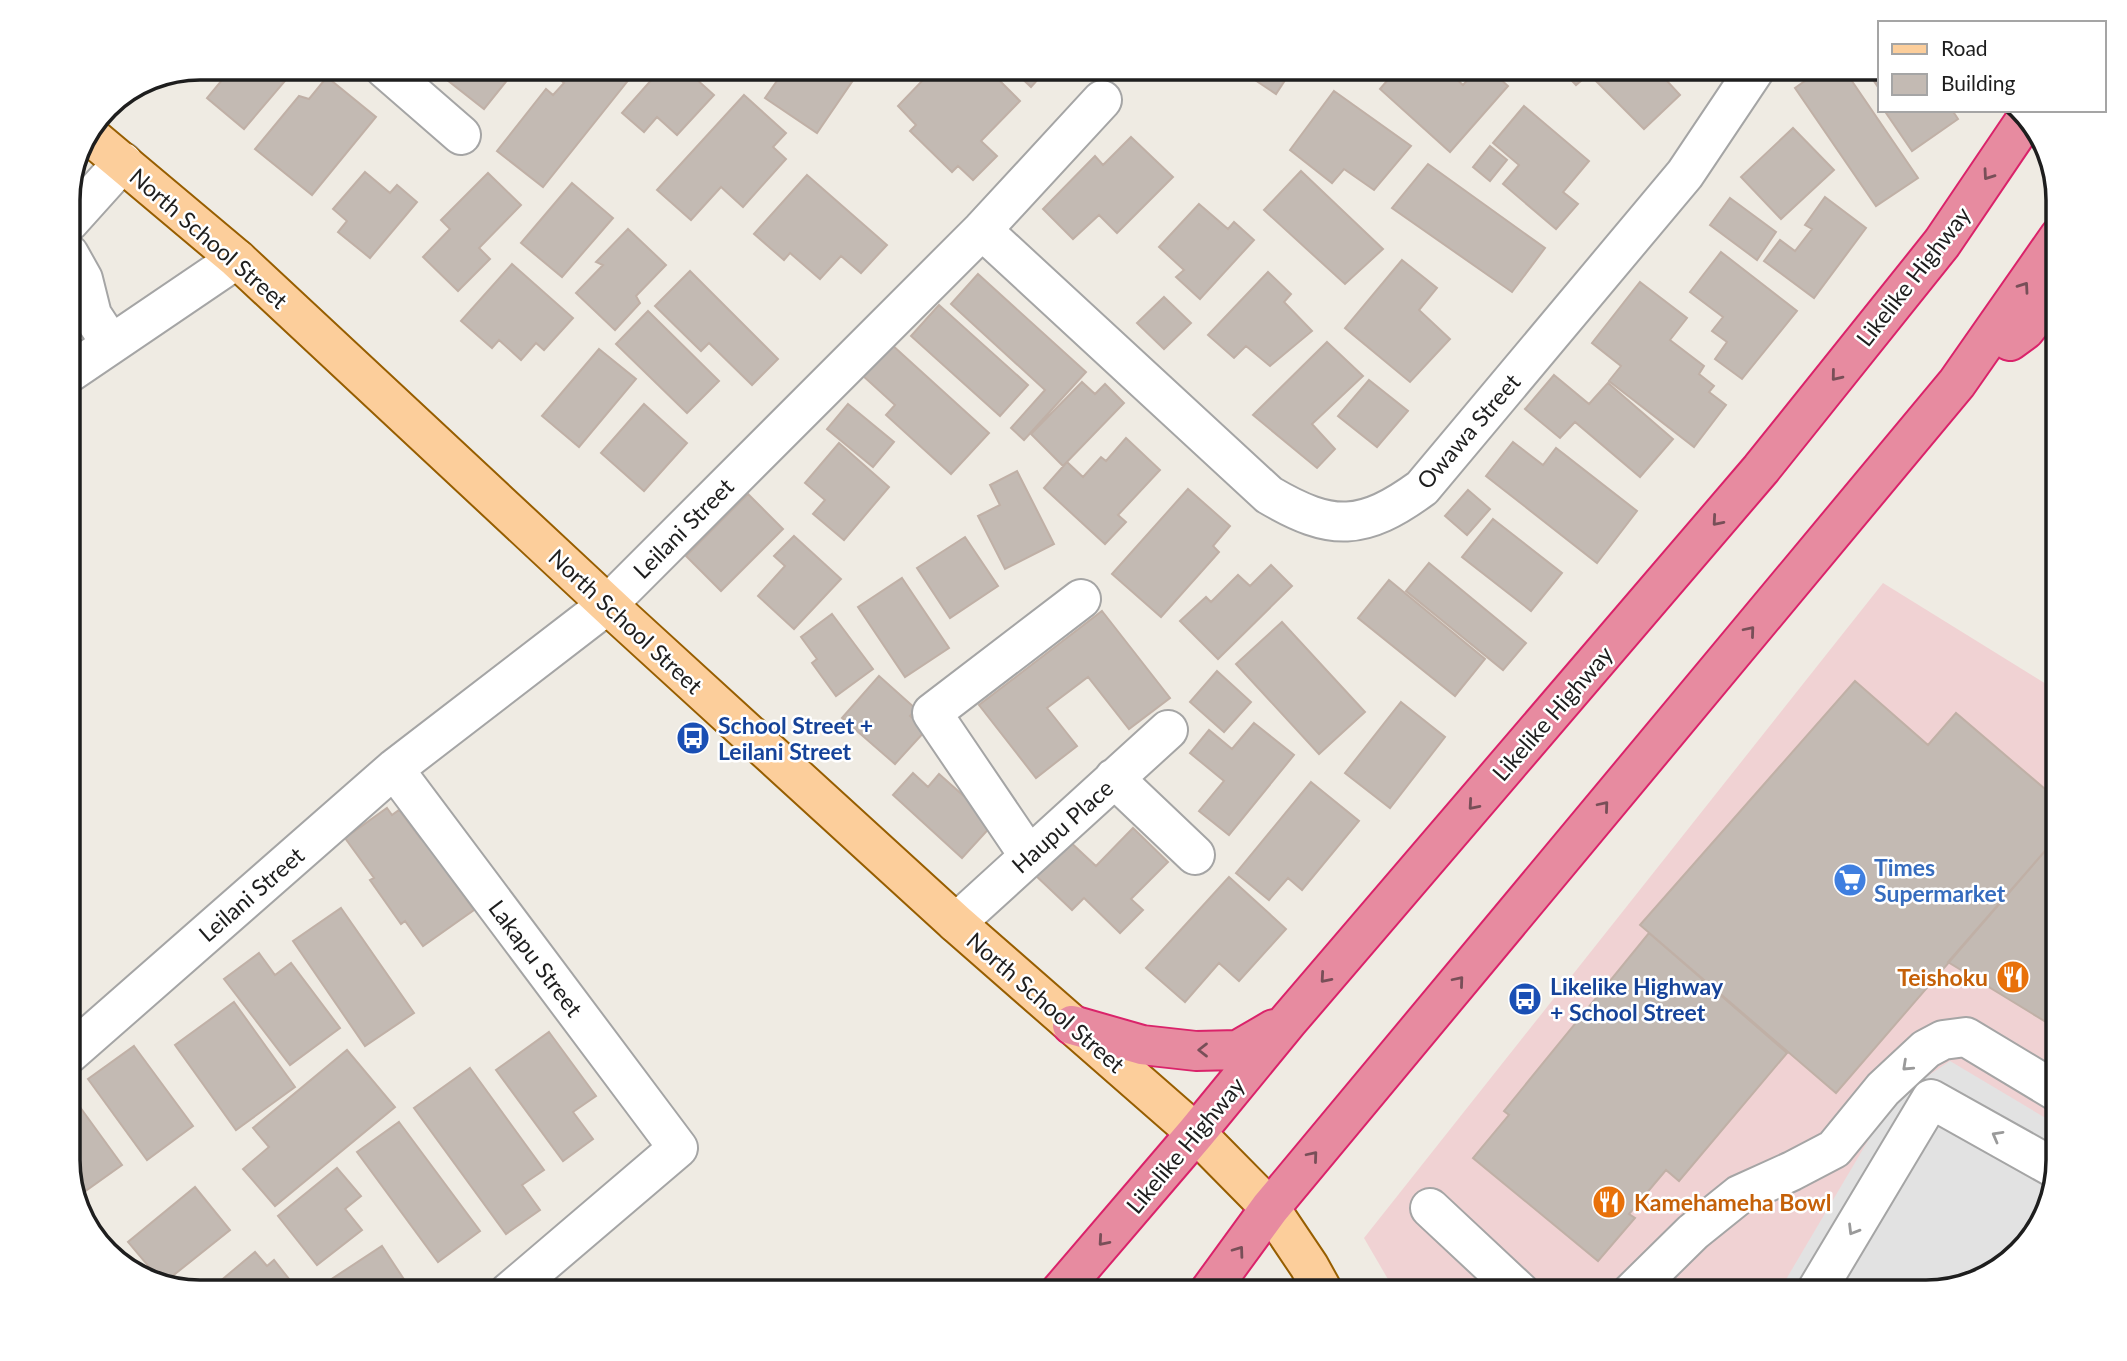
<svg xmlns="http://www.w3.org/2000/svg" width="2127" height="1361" font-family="Lato,sans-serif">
<rect width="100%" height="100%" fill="#efebe3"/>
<path fill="#f0d2d3" d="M1883 583 2059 692V1161L2037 1234 1992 1275 1927 1293H1396L1364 1238Z"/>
<path fill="#e2e2e2" d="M1950 1061 2059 1126V1161L2037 1234 1992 1275 1927 1293H1778L1892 1100Z"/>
<path fill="#c3bab3" stroke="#c0b0a6" stroke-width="2" d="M232 68H296L244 129 207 98Z
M440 68H517L484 109 437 72Z
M548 68H638L543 187 497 151 546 89 553 95 564 83Z
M662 68H684L714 95 677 135 657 117 644 132 622 113Z
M786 68H850L858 73 817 133 765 98Z
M911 68H987L1020 101 981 141 997 156 973 180 958 166 952 172 910 131 916 125 898 106 923 80Z
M1011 68H1048L1031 87Z
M1237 68H1293L1276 94Z
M1398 68H1444L1463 85 1478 68H1488L1508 86 1450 152 1380 89Z
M1560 68H1655L1680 95 1644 129 1589 74 1576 85Z
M1823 68H1843L1918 178 1876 206 1795 88Z
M1865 68H1880V90Z
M327 77 376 117 312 195 255 149 299 96 309 99Z
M1334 91 1411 146 1374 190 1344 169 1332 183 1290 150Z
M744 95 786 133 773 147 786 159 743 207 721 187 691 220 657 190Z
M1524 106 1589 161 1563 192 1578 204 1556 229 1503 184 1519 165 1493 143Z
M1884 110H1952L1958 119 1912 151Z
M1793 128 1834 170 1781 219 1741 177Z
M1131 137 1173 177 1117 233 1099 215 1073 239 1043 209 1095 156 1103 165Z
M1490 146 1507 160 1490 181 1473 167Z
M1428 164 1545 248 1512 292 1392 208Z
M1301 171 1383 249 1345 284 1264 210Z
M365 172 390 193 397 185 417 202 370 258 338 232 347 221 333 209Z
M488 173 521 205 479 248 490 259 458 291 423 257 450 229 441 220Z
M807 175 887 245 861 273 841 256 820 279 790 253 784 260 754 234Z
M572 183 613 218 562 277 521 243Z
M1825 197 1866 228 1814 298 1764 261 1780 240 1795 251 1812 229 1805 225Z
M1730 198 1776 232 1757 260 1710 225Z
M1199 204 1228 229 1234 222 1254 240 1200 299 1176 277 1184 270 1159 247Z
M628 229 666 265 636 296 640 303 615 330 576 293 603 265 596 262Z
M1721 252 1797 311 1742 379 1715 359 1727 342 1712 331 1723 317 1690 292Z
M1402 260 1437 288 1419 310 1450 339 1410 382 1345 328Z
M512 264 573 318 544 350 536 343 521 360 499 340 492 348 461 321Z
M690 271 778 359 752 385 709 343 701 351 655 306Z
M1268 272 1291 294 1284 302 1312 331 1270 366 1246 346 1234 358 1208 335Z
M978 274 1086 372 1024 440 1011 428 1045 390 951 304Z
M1640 282 1687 318 1670 340 1704 366 1699 374 1714 386 1709 392 1726 405 1694 447 1609 381 1621 366 1592 343Z
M1164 297 1191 323 1164 349 1137 323Z
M939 305 1028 385 1000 416 911 336Z
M648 311 719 381 687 413 616 344Z
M1327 342 1363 376 1312 424 1335 449 1317 468 1253 415Z
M891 344 989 433 951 474 886 415 895 405 862 375Z
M599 349 636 379 579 447 542 416Z
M1554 375 1589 404 1608 383 1673 439 1640 477 1575 422 1560 438 1525 409Z
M1369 380 1408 411 1377 447 1338 416Z
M1082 382 1095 394 1105 384 1124 403 1063 466 1031 434Z
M644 404 687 443 644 491 601 453Z
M848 404 894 442 873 467 827 429Z
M1126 438 1160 470 1118 515 1126 522 1105 544 1044 488 1067 462 1083 477 1101 457 1106 461Z
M1513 442 1543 465 1556 448 1637 511 1597 563 1486 476Z
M839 443 889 487 844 540 813 514 825 500 805 483Z
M1017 471 1054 544 1005 569 978 516 1000 505 990 485Z
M1188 489 1230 526 1213 546 1219 552 1161 617 1112 574Z
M1468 490 1490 509 1467 535 1445 516Z
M748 494 783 529 721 591 686 556Z
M1493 519 1562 573 1531 611 1462 557Z
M794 536 841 579 794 629 758 596 785 566 774 556Z
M965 537 998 586 950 618 917 568Z
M1429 563 1526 643 1503 670 1406 591Z
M1271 565 1292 586 1218 659 1180 621 1206 597 1211 602 1238 575 1250 586Z
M902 578 949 648 905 677 858 607Z
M1389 580 1485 659 1455 696 1358 618Z
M1102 611 1170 698 1129 729 1088 677 1047 708 1077 746 1036 778 979 705Z
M832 614 873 669 836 696 812 663 817 659 801 637Z
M1282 622 1365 712 1319 754 1236 664Z
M1217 671 1251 702 1224 732 1190 702Z
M879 676 916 709 910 716 926 730 895 764 842 718Z
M1855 681 1928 745 1956 713 2059 801V835L1836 1093 1640 925Z
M1401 702 1445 737 1390 808 1345 773Z
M1254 723 1294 755 1229 835 1199 811 1224 781 1190 753 1209 730 1232 749Z
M913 773 928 787 939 774 994 823 962 858 893 795Z
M1311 782 1359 821 1302 890 1288 878 1269 900 1236 873Z
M387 808 392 815 399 810 421 839 427 836 435 856 474 910 423 946 405 921 401 924 370 880 374 878 345 838Z
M1133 828 1168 862 1131 899 1143 910 1120 933 1084 898 1072 910 1034 874 1067 839 1096 866Z
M2059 835V1030L1948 962Z
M1229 877 1286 929 1239 981 1219 963 1185 1002 1146 968Z
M341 908 414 1013 365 1046 293 941Z
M1649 933 1787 1053 1679 1181 1666 1170 1629 1214 1635 1218 1598 1261 1473 1158 1509 1115 1504 1111Z
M259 953 275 975 291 963 340 1028 290 1065 224 979Z
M234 1002 295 1087 236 1130 175 1045Z
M549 1032 596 1096 573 1112 593 1139 563 1161 496 1070Z
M134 1046 193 1126 147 1160 88 1079Z
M347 1050 395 1107 275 1206 243 1169 269 1147 253 1128Z
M470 1068 544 1170 522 1185 540 1210 506 1234 414 1108Z
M69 1092 122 1165 77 1197 69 1169Z
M399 1122 480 1231 438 1262 357 1152Z
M337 1168 361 1196 345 1209 362 1230 317 1265 278 1216Z
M195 1187 230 1230 165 1282 161 1281 128 1242Z
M382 1246 413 1293H335L327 1282Z
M255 1252 267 1266 274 1260 300 1293H206Z"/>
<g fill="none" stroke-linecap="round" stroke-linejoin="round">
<defs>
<path id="minor" d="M384 68 461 135
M69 222 123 162
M982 230 1269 495C1332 532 1363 531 1422 488L1685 174 1756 68
M69 254 83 279 92 315 111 344
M69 373 237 259
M394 769 678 1148 508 1293
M1114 778 1195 855
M1029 856 932 713 1081 599
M956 923 1168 730
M69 1054 394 769 607 605 982 230 1102 100
M1430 1208 1521 1293
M1631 1293 1693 1232 1739 1195 1792 1171 1834 1149 1883 1089 1926 1049 1943 1040 1966 1037 2059 1093
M1815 1293 1931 1099 2056 1169"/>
<path id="major" d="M93 138 237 259 621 617 956 923 1196 1133 1270 1208 1309 1266 1324 1293"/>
<path id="highway" d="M2010 341 2025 330 2059 287
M1072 1025 1142 1045 1196 1051 1238 1050 1274 1029
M1059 1293 1196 1133 1288 1021 1761 469 1942 243 2026 119
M1208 1293 1270 1208 1957 383 2059 237"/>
</defs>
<use href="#minor" stroke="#a5a5a5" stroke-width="42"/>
<use href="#major" stroke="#975e00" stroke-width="42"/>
<use href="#highway" stroke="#da236a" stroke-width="42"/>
<use href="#minor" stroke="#fff" stroke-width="38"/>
<use href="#major" stroke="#fcce9b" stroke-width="38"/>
<use href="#highway" stroke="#e78ba0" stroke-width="38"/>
</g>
<defs><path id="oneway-chevron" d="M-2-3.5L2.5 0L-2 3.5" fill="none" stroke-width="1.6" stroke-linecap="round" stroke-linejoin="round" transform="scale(1.75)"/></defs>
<g stroke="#784f58">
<use href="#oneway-chevron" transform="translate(1988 175) rotate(125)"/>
<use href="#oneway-chevron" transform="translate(2024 287) rotate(-55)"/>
<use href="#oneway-chevron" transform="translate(1836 376) rotate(129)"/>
<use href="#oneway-chevron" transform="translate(1717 521) rotate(131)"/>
<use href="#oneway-chevron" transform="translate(1750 631) rotate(-50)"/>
<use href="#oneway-chevron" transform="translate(1473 805) rotate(131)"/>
<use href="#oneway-chevron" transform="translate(1604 806) rotate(-50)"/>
<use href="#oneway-chevron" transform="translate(1325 978) rotate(131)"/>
<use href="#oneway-chevron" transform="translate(1459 981) rotate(-50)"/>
<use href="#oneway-chevron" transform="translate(1203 1050) rotate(180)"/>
<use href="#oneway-chevron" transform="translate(1313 1156) rotate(-50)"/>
<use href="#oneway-chevron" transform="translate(1103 1241) rotate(131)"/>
<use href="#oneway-chevron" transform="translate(1239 1251) rotate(-54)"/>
</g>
<g stroke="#9a9a9a">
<use href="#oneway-chevron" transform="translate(1907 1066) rotate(137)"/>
<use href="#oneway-chevron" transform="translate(1997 1136) rotate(-151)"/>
<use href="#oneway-chevron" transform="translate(1853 1230) rotate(121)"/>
</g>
<defs>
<symbol id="bus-disc" viewBox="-11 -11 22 22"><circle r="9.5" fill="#1a4fb4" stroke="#fff"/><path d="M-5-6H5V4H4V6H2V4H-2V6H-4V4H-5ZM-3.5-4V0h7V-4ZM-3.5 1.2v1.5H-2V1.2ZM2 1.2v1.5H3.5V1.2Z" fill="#fff"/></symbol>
<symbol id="supermarket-disc" viewBox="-11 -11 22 22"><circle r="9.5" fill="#3f7fe0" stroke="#fff"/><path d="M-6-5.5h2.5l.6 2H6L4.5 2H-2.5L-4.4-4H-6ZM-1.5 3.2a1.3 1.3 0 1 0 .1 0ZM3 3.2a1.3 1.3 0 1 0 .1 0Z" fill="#fff"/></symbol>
<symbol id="restaurant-disc" viewBox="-11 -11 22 22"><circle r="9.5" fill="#e8710a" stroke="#fff"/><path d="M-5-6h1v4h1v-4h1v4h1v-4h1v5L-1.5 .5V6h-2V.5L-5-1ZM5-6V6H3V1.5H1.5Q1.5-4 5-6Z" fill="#fff"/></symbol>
</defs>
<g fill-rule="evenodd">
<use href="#bus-disc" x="674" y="719" width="38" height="38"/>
<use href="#supermarket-disc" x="1831" y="861" width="38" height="38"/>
<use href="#restaurant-disc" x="1994" y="958" width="38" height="38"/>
<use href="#bus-disc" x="1506" y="980" width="38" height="38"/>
<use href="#restaurant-disc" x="1590" y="1183" width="38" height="38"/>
</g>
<g text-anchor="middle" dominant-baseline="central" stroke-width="5" stroke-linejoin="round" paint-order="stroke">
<g font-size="23" fill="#1e1e1e" stroke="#fff">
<text transform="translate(209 238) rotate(41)">North School Street</text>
<text transform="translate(1913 276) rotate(-52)">Likelike Highway</text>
<text transform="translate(1468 431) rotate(-49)">Owawa Street</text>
<text transform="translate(683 528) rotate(-45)">Leilani Street</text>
<text transform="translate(626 621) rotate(43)">North School Street</text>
<text transform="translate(1552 713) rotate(-49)">Likelike Highway</text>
<text transform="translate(1062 826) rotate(-42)">Haupu Place</text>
<text transform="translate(251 894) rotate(-41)">Leilani Street</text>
<text transform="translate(536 958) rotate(53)">Lakapu Street</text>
<text transform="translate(1046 1002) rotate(41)">North School Street</text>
<text transform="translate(1185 1145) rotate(-50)">Likelike Highway</text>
</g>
<g font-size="23" font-weight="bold" fill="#164399" stroke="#fff" text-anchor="start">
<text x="718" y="725">School Street +<tspan x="718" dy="26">Leilani Street</tspan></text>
<text x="1550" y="986">Likelike Highway<tspan x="1550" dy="26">+ School Street</tspan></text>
</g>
<g font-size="23" font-weight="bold" fill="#366cbe" stroke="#fff" text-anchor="start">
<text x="1874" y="867">Times<tspan x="1874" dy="26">Supermarket</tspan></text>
</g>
<g font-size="23" font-weight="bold" fill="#c56008" stroke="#fff" text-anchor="end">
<text x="1988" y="977">Teishoku</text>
<text x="1634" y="1202" text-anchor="start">Kamehameha Bowl</text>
</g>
</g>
<path d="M0 0H2127V1361H0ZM200 80H1926A120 120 0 0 1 2046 200V1160A120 120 0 0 1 1926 1280H200A120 120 0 0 1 80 1160V200A120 120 0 0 1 200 80Z" fill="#fff" fill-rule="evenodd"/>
<path fill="none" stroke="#1e1e1e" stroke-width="3.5" d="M200 80H1926A120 120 0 0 1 2046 200V1160A120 120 0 0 1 1926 1280H200A120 120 0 0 1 80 1160V200A120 120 0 0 1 200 80Z"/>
<rect x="1878" y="21" width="228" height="91" fill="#ffffff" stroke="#a5a5a5" stroke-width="2"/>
<rect x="1892" y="44" width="35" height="10" fill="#fcce9b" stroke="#a5a5a5" stroke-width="2"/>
<text x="1941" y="56" font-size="21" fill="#1e1e1e">Road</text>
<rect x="1892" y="74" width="35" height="21" fill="#c3bab3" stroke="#a5a5a5" stroke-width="2"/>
<text x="1941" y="91" font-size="21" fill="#1e1e1e">Building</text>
</svg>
